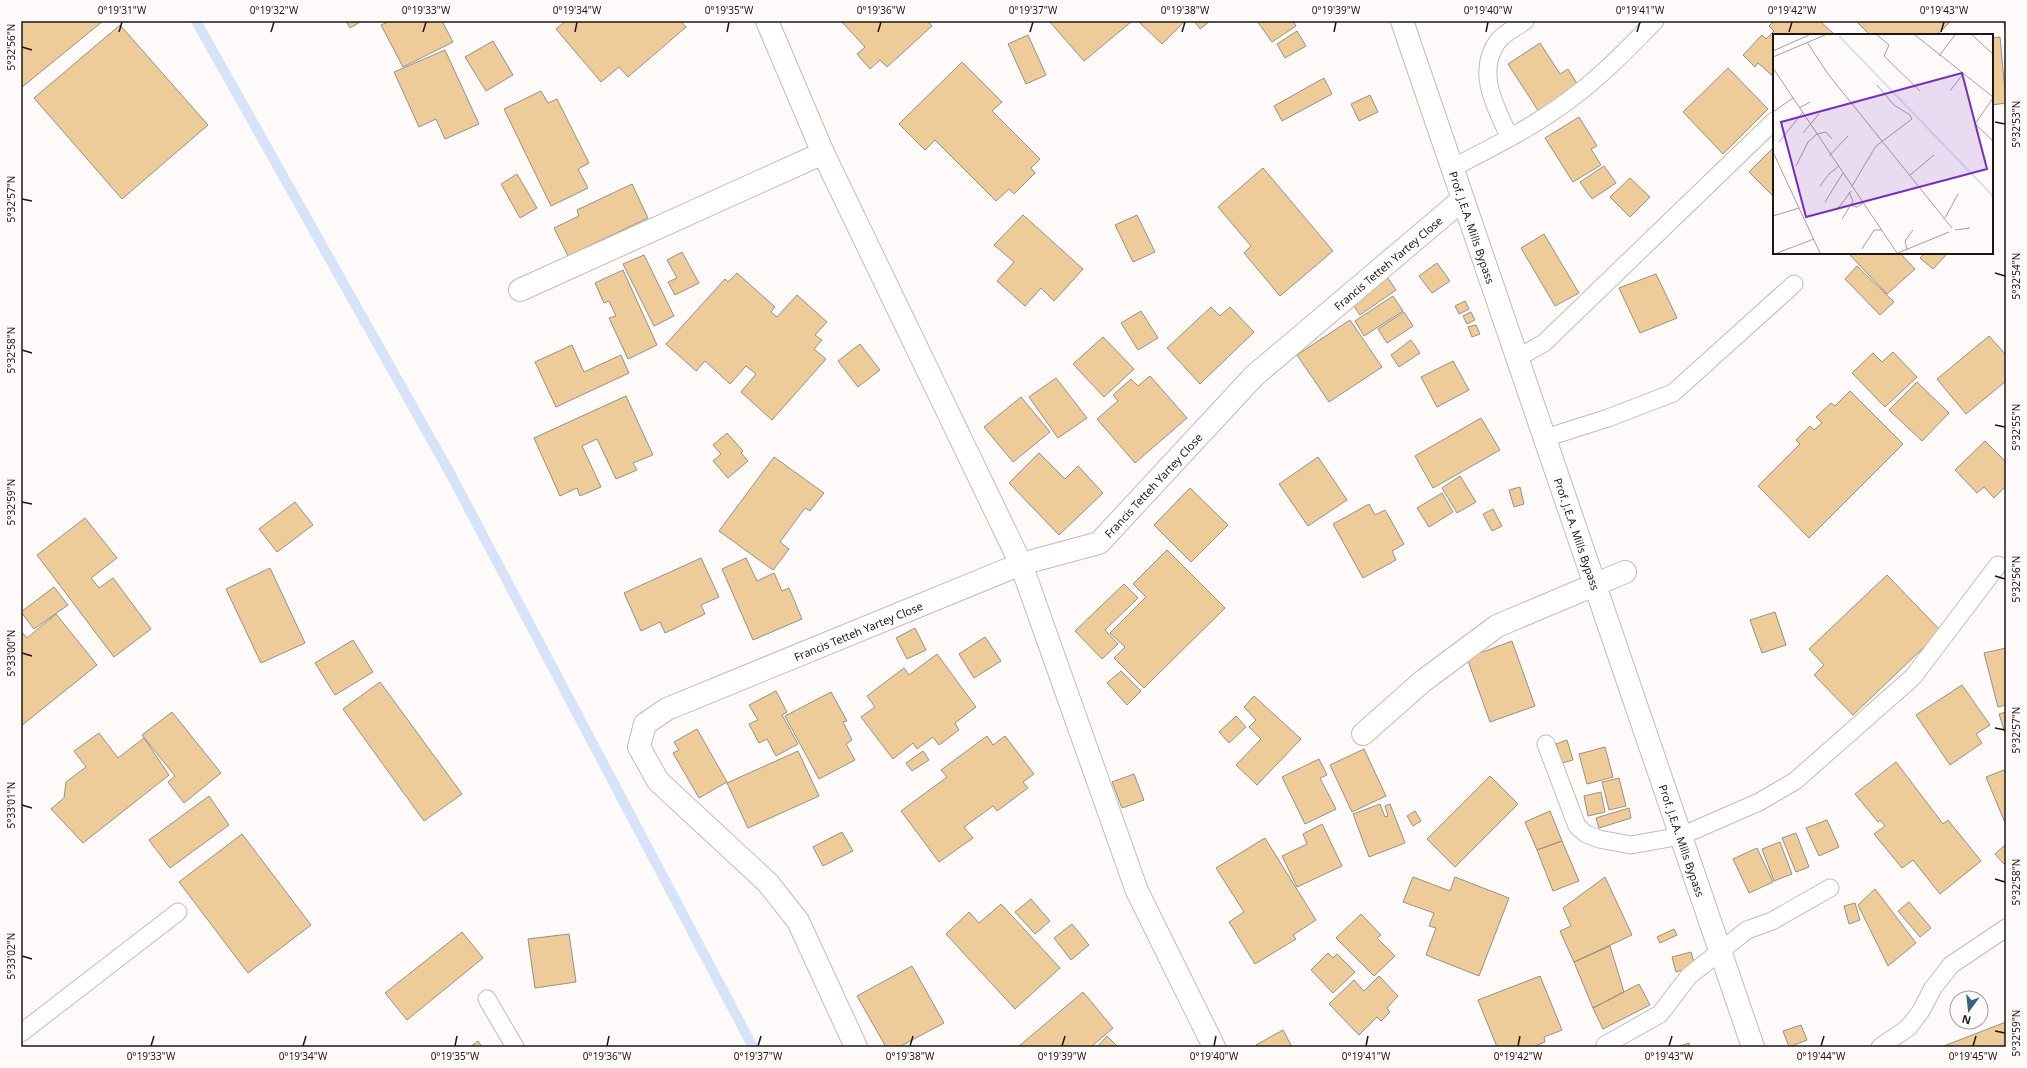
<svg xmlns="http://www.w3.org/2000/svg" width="2027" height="1068" font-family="'Noto Sans',sans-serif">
<rect width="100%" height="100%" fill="#fdfaf9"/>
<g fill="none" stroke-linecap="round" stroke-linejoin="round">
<path stroke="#d7e3f7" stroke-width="10" d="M196 21 450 473 753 1047"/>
</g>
<path fill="#ec9" stroke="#989085" d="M21 21H103L21 88Z
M346 21H362L350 28Z
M390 21H442L453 42 403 67 381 25Z
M566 21H681L686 27 628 77 619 67 601 82 556 29Z
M841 21H928L932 26 887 67 880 60 870 69 857 54 865 47Z
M1049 21H1130L1131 22 1084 61Z
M1138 21H1185L1162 44Z
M1194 21H1210L1200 29Z
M1257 21H1293L1296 26 1272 42Z
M1774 21H1820L1835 35H1774V77L1758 63 1755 67 1743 55 1762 35 1766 39 1774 31 1769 26Z
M1856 21H1951L1937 35H1870Z
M2004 21H2006V39Z
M120 25 208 125 122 199 34 98Z
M1297 31 1306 46 1285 58 1277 44Z
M1028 35 1046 75 1026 84 1008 44Z
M2000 37 2006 103 1992 105V38Z
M493 41 513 75 486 91 465 57Z
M1540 43 1560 74 1568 69 1579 87 1539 112 1508 64Z
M445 50 479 124 445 139 436 119 419 127 394 72Z
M962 62 1002 102 992 111 1040 159 1031 168 1035 173 1014 194 1009 189 996 201 935 140 925 150 899 124Z
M1728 68 1768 109 1723 154 1683 112Z
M1324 78 1332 94 1282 121 1274 106Z
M541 91 548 103 557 99 589 163 578 169 588 188 551 206 504 109Z
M1370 95 1378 112 1359 121 1351 104Z
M1579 117 1597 146 1591 149 1601 165 1573 182 1545 138Z
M1774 147V197L1749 172Z
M1604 166 1616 183 1592 199 1580 182Z
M1263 168 1333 251 1280 296 1244 253 1251 246 1218 207Z
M517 174 537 208 520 218 501 184Z
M1630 178 1650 197 1630 217 1610 197Z
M632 184 648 218 568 256 554 228 579 216 577 210Z
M1023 215 1083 269 1054 301 1041 288 1025 306 997 281 1014 262 994 245Z
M1137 215 1155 252 1133 262 1115 225Z
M1544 234 1579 293 1555 306 1521 248Z
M682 252 699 283 675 295 668 282 677 278 667 260Z
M1848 253H1900L1915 269 1887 294Z
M1925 253H1948L1933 269 1920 258Z
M644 255 674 316 654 326 623 264Z
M1437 263 1450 281 1432 293 1419 276Z
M1857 266 1894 302 1880 315 1845 279Z
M623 270 657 345 628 359 609 318 616 316 609 301 604 303 595 283Z
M737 273 775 307 771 312 777 317 797 295 827 322 815 335 822 340 814 349 826 359 772 420 741 392 756 374 746 366 730 384 705 361 696 371 666 344 725 279 728 282Z
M1385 274 1396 290 1360 315 1349 299Z
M1656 274 1677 318 1640 333 1619 288Z
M1393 296 1403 311 1364 336 1355 321Z
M1465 301 1469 309 1459 314 1455 306Z
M1211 307 1220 316 1230 307 1254 332 1200 384 1167 348Z
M1141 311 1158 338 1138 350 1121 323Z
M1404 312 1413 326 1387 343 1378 329Z
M1471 312 1475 320 1467 324 1463 316Z
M1350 320 1382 367 1329 402 1297 355Z
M1476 325 1480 334 1472 337 1468 327Z
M1989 336 2006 355V381L1966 414 1937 379Z
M1103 337 1134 369 1104 397 1073 364Z
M1411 340 1420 353 1399 367 1391 355Z
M860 344 880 370 858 387 838 361Z
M572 345 584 372 621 355 629 373 556 407 535 362Z
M1893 352 1917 377 1885 407 1852 373 1873 353 1882 362Z
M1453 361 1469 390 1437 407 1421 377Z
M1150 376 1187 418 1135 463 1097 419 1118 401 1113 395 1131 379 1138 386Z
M1056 378 1087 418 1058 438 1029 397Z
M1917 382 1949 413 1922 441 1889 410Z
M1850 391 1903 444 1809 538 1758 486 1800 444 1796 440 1810 426 1814 430 1822 423 1816 417 1831 403 1835 406Z
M626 396 653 455 633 463 637 470 616 479 597 439 582 446 601 487 580 496 577 488 560 496 534 438Z
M1021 397 1050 432 1013 462 984 427Z
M1481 418 1500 450 1433 488 1415 456Z
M727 433 743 451 741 453 748 461 728 478 713 461 721 454 713 445Z
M1985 441 2006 462V486L1994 498 1984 487 1977 493 1955 470Z
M1039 453 1065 479 1078 466 1103 493 1059 535 1009 483Z
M774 457 824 493 810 511 805 508 780 542 789 549 773 570 719 531Z
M1318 457 1347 500 1308 526 1279 484Z
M1460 476 1476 502 1457 513 1442 488Z
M1520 487 1524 504 1514 507 1509 490Z
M1190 488 1228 525 1191 562 1154 525Z
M1442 493 1453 512 1429 527 1417 508Z
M295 502 313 525 277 552 259 529Z
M1369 504 1375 515 1385 510 1404 544 1392 551 1396 560 1363 578 1333 524Z
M1493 509 1502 526 1492 531 1483 514Z
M85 518 117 558 91 578 99 588 113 578 151 629 114 657 37 555Z
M1167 550 1225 608 1144 688 1114 658 1125 647 1110 633 1146 597 1133 584Z
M701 558 719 597 701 605 705 614 665 633 660 622 641 631 624 593Z
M746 558 757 581 774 573 782 591 789 588 802 619 753 640 722 569Z
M270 568 305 643 261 663 226 589Z
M1887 575 1941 631 1853 715 1814 675 1824 665 1809 649Z
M1124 584 1138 598 1105 630 1118 644 1102 659 1075 631Z
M54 587 68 605 34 629 21 612Z
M1775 612 1786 645 1762 653 1750 620Z
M56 614 97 665 21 726V631L27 638Z
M915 628 926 650 907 659 896 638Z
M985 637 1001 661 974 678 959 654Z
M353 640 373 672 335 695 315 663Z
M1512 641 1535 706 1490 722 1467 658Z
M2006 648V705L1998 707 1984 653Z
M937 654 976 707 955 723 959 730 939 745 933 737 917 749 913 743 893 759 861 717 875 707 867 696 904 668 909 675Z
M1121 671 1141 691 1127 705 1107 683Z
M380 682 462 794 424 821 343 709Z
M1962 685 1990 725 1976 734 1982 743 1950 765 1916 715Z
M776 691 787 712 782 715 798 744 776 756 767 739 759 743 749 724 758 720 749 705Z
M831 692 847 721 843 722 852 740 846 744 855 760 819 779 785 716Z
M1254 696 1301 739 1257 785 1236 765 1261 739 1249 727 1256 720 1244 707Z
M172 712 221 773 184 803 168 782 175 776 142 735Z
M2006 712V736L1999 714Z
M1236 716 1246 727 1229 743 1219 732Z
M697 729 727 782 699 798 673 753 679 750 674 742Z
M99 733 118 758 144 738 169 775 83 843 51 809 64 798 66 782 86 767 74 751Z
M987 736 993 745 1005 736 1034 774 1023 782 1028 788 997 811 993 806 964 827 973 838 939 862 901 811 947 777 941 770Z
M1567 740 1573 760 1562 763 1556 744Z
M1605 747 1613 777 1587 784 1579 754Z
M1364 749 1386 796 1352 812 1330 765Z
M798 751 819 796 748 828 727 783Z
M923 751 929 760 912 771 906 763Z
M1319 759 1327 775 1320 778 1336 809 1305 824 1282 777Z
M1896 762 1943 824 1948 820 1981 861 1940 894 1913 860 1902 868 1874 834 1885 826 1880 820 1878 822 1855 794Z
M2004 770 2006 775V825L1986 777Z
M1134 774 1144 800 1122 808 1112 782Z
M1490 776 1518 804 1455 867 1427 839Z
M1619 778 1626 806 1609 810 1602 782Z
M1601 792 1605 812 1588 816 1584 796Z
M209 796 229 825 170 868 149 840Z
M1380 804 1385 817 1388 816 1385 806 1390 804 1405 843 1369 857 1353 814Z
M1629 808 1631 818 1599 828 1596 818Z
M1415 811 1421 821 1413 826 1407 816Z
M1550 811 1562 841 1537 850 1525 822Z
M1827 820 1839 847 1819 856 1806 828Z
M1322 824 1342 866 1297 887 1282 856 1307 844 1303 834Z
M842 832 853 851 823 866 813 847Z
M1796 833 1809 867 1796 872 1782 838Z
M242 834 311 925 248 973 179 882Z
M1265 838 1316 920 1293 935 1296 939 1255 964 1229 922 1244 912 1216 868Z
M1562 841 1579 881 1553 891 1537 850Z
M1780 842 1792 874 1774 881 1762 849Z
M2006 844V862L2004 864 1995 854Z
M1757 848 1773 882 1749 893 1733 859Z
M1413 877 1450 891 1455 877 1509 898 1479 976 1426 955 1436 928 1429 926 1434 913 1403 902Z
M1605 877 1632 935 1574 962 1560 931 1571 926 1563 908Z
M1875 889 1916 943 1888 966 1858 905Z
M1031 899 1050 921 1035 934 1015 912Z
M1909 902 1931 928 1920 937 1898 911Z
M1855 903 1860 920 1849 924 1844 906Z
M1001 904 1060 968 1015 1009 946 934 969 912 979 923Z
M1361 914 1381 935 1377 938 1395 956 1374 976 1336 938Z
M1072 924 1089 945 1071 960 1054 938Z
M1674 929 1677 935 1660 943 1657 937Z
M462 932 483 958 407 1020 385 993Z
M569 934 576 982 535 988 528 939Z
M1610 946 1624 992 1593 1008 1574 962Z
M1691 952 1695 966 1676 972 1672 957Z
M1328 953 1333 958 1337 954 1355 972 1333 993 1311 970Z
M912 966 944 1023 899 1047H886L857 996Z
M1379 976 1398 996 1387 1008 1390 1012 1381 1021 1377 1017 1359 1035 1329 1004 1354 980 1364 991Z
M1540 976 1562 1030 1544 1037 1545 1042 1532 1047H1497L1478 1000Z
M1639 984 1650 1005 1603 1029 1593 1008Z
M1083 992 1113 1028 1091 1047H1018Z
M2006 1022V1047H1941Z
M1801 1025 1807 1040 1789 1047 1783 1031Z
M1283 1030 1292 1047H1257L1256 1045Z
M1107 1036 1118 1047H1097Z
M478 1041 482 1047H470Z
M1689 1043 1690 1047H1677Z"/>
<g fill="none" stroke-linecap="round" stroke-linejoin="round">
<defs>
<path id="lane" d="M1510 138C1496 108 1475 72 1498 41 1504 33 1517 27 1525 21
M1452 168C1495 146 1539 124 1577 94 1606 72 1630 46 1655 21
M1517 358 1544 343 1774 121
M1545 438 1608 418 1673 393 1794 284
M1546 744 1577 826 1586 834 1599 839 1631 845 1681 836 1759 802 1795 781 1913 677 1998 565
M487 999 515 1047
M21 1033 178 912
M1605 1045 1660 1014 1689 976 1747 930 1772 921 1830 888
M1880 1047 1908 1028 1921 1011 1933 988 1951 965 2006 928"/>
<g id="street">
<path d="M767 21 823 153 1021 564 1137 891 1214 1047"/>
<path d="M520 290 823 153"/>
<path d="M1363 734 1423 681 1497 626 1625 572"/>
<path id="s1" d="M856 1047 798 921 768 883 658 781 639 747 645 724 667 709 1021 564 1099 543 1254 376 1463 199"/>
</g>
<g id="secondary">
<path id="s2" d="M1402 21 1753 1047"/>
</g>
</defs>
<use href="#lane" stroke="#c8bab4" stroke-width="19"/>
<use href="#street" stroke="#c8bab4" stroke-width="24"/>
<use href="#secondary" stroke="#c8bab4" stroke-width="24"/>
<use href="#lane" stroke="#fff" stroke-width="17"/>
<use href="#street" stroke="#fff" stroke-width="22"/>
<use href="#secondary" stroke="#fff" stroke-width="22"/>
</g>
<path fill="none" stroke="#1c1715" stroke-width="1.5" d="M119 32 122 22M271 32 274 22M423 32 426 22M575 32 577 22M727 32 729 22M878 32 881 22M1030 32 1033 22M1182 32 1185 22M1334 32 1336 22M1486 32 1488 22M1637 32 1640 22M1789 32 1792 22M1941 32 1944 22M22 47 32 50M1995 122 2005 124M22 199 32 201M1995 273 2005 276M22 350 32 353M1995 425 2005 427M22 502 32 504M1995 576 2005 579M22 653 32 656M1995 728 2005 730M22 805 32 808M1995 879 2005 882M22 956 32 959M1995 1031 2005 1033M151 1046 154 1036M303 1046 306 1036M455 1046 457 1036M607 1046 609 1036M758 1046 761 1036M910 1046 913 1036M1062 1046 1065 1036M1214 1046 1216 1036M1366 1046 1368 1036M1518 1046 1520 1036M1669 1046 1672 1036M1821 1046 1824 1036M1973 1046 1976 1036"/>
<g text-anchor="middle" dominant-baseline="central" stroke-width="4" stroke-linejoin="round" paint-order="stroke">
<g font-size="11" fill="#1c1715" stroke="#fdfaf9">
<text stroke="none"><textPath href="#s2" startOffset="218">Prof. J.E.A. Mills Bypass</textPath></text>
<text stroke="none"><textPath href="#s1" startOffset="1293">Francis Tetteh Yartey Close</textPath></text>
<text stroke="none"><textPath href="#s1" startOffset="969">Francis Tetteh Yartey Close</textPath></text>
<text stroke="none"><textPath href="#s2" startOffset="542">Prof. J.E.A. Mills Bypass</textPath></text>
<text stroke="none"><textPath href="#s1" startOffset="633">Francis Tetteh Yartey Close</textPath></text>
<text stroke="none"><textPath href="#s2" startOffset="866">Prof. J.E.A. Mills Bypass</textPath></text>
</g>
</g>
<g transform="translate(1773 34)">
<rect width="220" height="220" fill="#fdfaf9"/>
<path fill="none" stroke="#d7e3f7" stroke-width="2" d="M66 2 220 162"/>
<path fill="none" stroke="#a39f9e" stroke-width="1" d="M104 1 116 11 111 22 147 57M142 1 220 63M199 1 220 20M34 8 55 40 179 194M0 17 36 1M166 22 182 1M0 23 52 1M0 34 124 219M177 57 190 40M220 64 202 90 220 107M26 74 37 68M0 78 20 64M30 99 46 80M6 108 30 78M0 118 47 219M56 122 75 102M23 132 35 108 44 100 53 98 59 105M137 141 161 121M47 152 56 140 66 132M79 152 103 112 139 85 137 81 121 71 104 51M52 168 70 139M76 171 84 173 90 169M64 176 78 157M0 182 26 174M172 184 185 160M69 185 80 167 76 158M182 196 197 194M89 215 101 196H109M134 216 132 207 140 196M4 219 41 205M125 219 176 198"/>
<path fill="#7b2cbf" fill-opacity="0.15" stroke="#7b2cbf" stroke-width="2" d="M189 39 214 135 33 183 8 88Z"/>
<rect width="220" height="220" fill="none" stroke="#1c1715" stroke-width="2"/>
</g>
<rect width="2027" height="1068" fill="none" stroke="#fdfaf9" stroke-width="44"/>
<g transform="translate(1969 1010) rotate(195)"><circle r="19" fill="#fdfaf9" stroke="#a39f9e"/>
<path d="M0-3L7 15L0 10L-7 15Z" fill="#326482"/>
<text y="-6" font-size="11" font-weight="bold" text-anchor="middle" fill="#1c1715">N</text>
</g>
<rect x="22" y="22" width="1983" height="1024" fill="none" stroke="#1c1715" stroke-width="1.5"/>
<g font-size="10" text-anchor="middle" fill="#1c1715">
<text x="122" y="14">0°19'31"W</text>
<text x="274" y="14">0°19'32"W</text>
<text x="426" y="14">0°19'33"W</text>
<text x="577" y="14">0°19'34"W</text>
<text x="729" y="14">0°19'35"W</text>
<text x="881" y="14">0°19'36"W</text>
<text x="1033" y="14">0°19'37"W</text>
<text x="1185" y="14">0°19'38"W</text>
<text x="1336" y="14">0°19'39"W</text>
<text x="1488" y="14">0°19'40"W</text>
<text x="1640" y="14">0°19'41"W</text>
<text x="1792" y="14">0°19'42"W</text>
<text x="1944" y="14">0°19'43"W</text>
<text transform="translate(11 47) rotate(-90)" y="4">5°32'56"N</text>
<text transform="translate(2016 124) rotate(-90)" y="4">5°32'53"N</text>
<text transform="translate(11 199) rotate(-90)" y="4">5°32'57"N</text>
<text transform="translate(2016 276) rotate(-90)" y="4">5°32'54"N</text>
<text transform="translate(11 350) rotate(-90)" y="4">5°32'58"N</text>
<text transform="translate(2016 427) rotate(-90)" y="4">5°32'55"N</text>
<text transform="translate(11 502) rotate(-90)" y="4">5°32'59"N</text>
<text transform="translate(2016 579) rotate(-90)" y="4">5°32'56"N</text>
<text transform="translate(11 653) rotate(-90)" y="4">5°33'00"N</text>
<text transform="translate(2016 730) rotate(-90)" y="4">5°32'57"N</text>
<text transform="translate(11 805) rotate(-90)" y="4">5°33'01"N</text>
<text transform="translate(2016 882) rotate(-90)" y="4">5°32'58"N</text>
<text transform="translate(11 956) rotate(-90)" y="4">5°33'02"N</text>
<text transform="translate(2016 1033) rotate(-90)" y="4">5°32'59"N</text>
<text x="151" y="1060">0°19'33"W</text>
<text x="303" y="1060">0°19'34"W</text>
<text x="455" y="1060">0°19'35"W</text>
<text x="607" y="1060">0°19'36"W</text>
<text x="758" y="1060">0°19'37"W</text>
<text x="910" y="1060">0°19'38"W</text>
<text x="1062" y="1060">0°19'39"W</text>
<text x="1214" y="1060">0°19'40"W</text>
<text x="1366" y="1060">0°19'41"W</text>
<text x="1518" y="1060">0°19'42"W</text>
<text x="1669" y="1060">0°19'43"W</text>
<text x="1821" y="1060">0°19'44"W</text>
<text x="1973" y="1060">0°19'45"W</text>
</g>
</svg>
